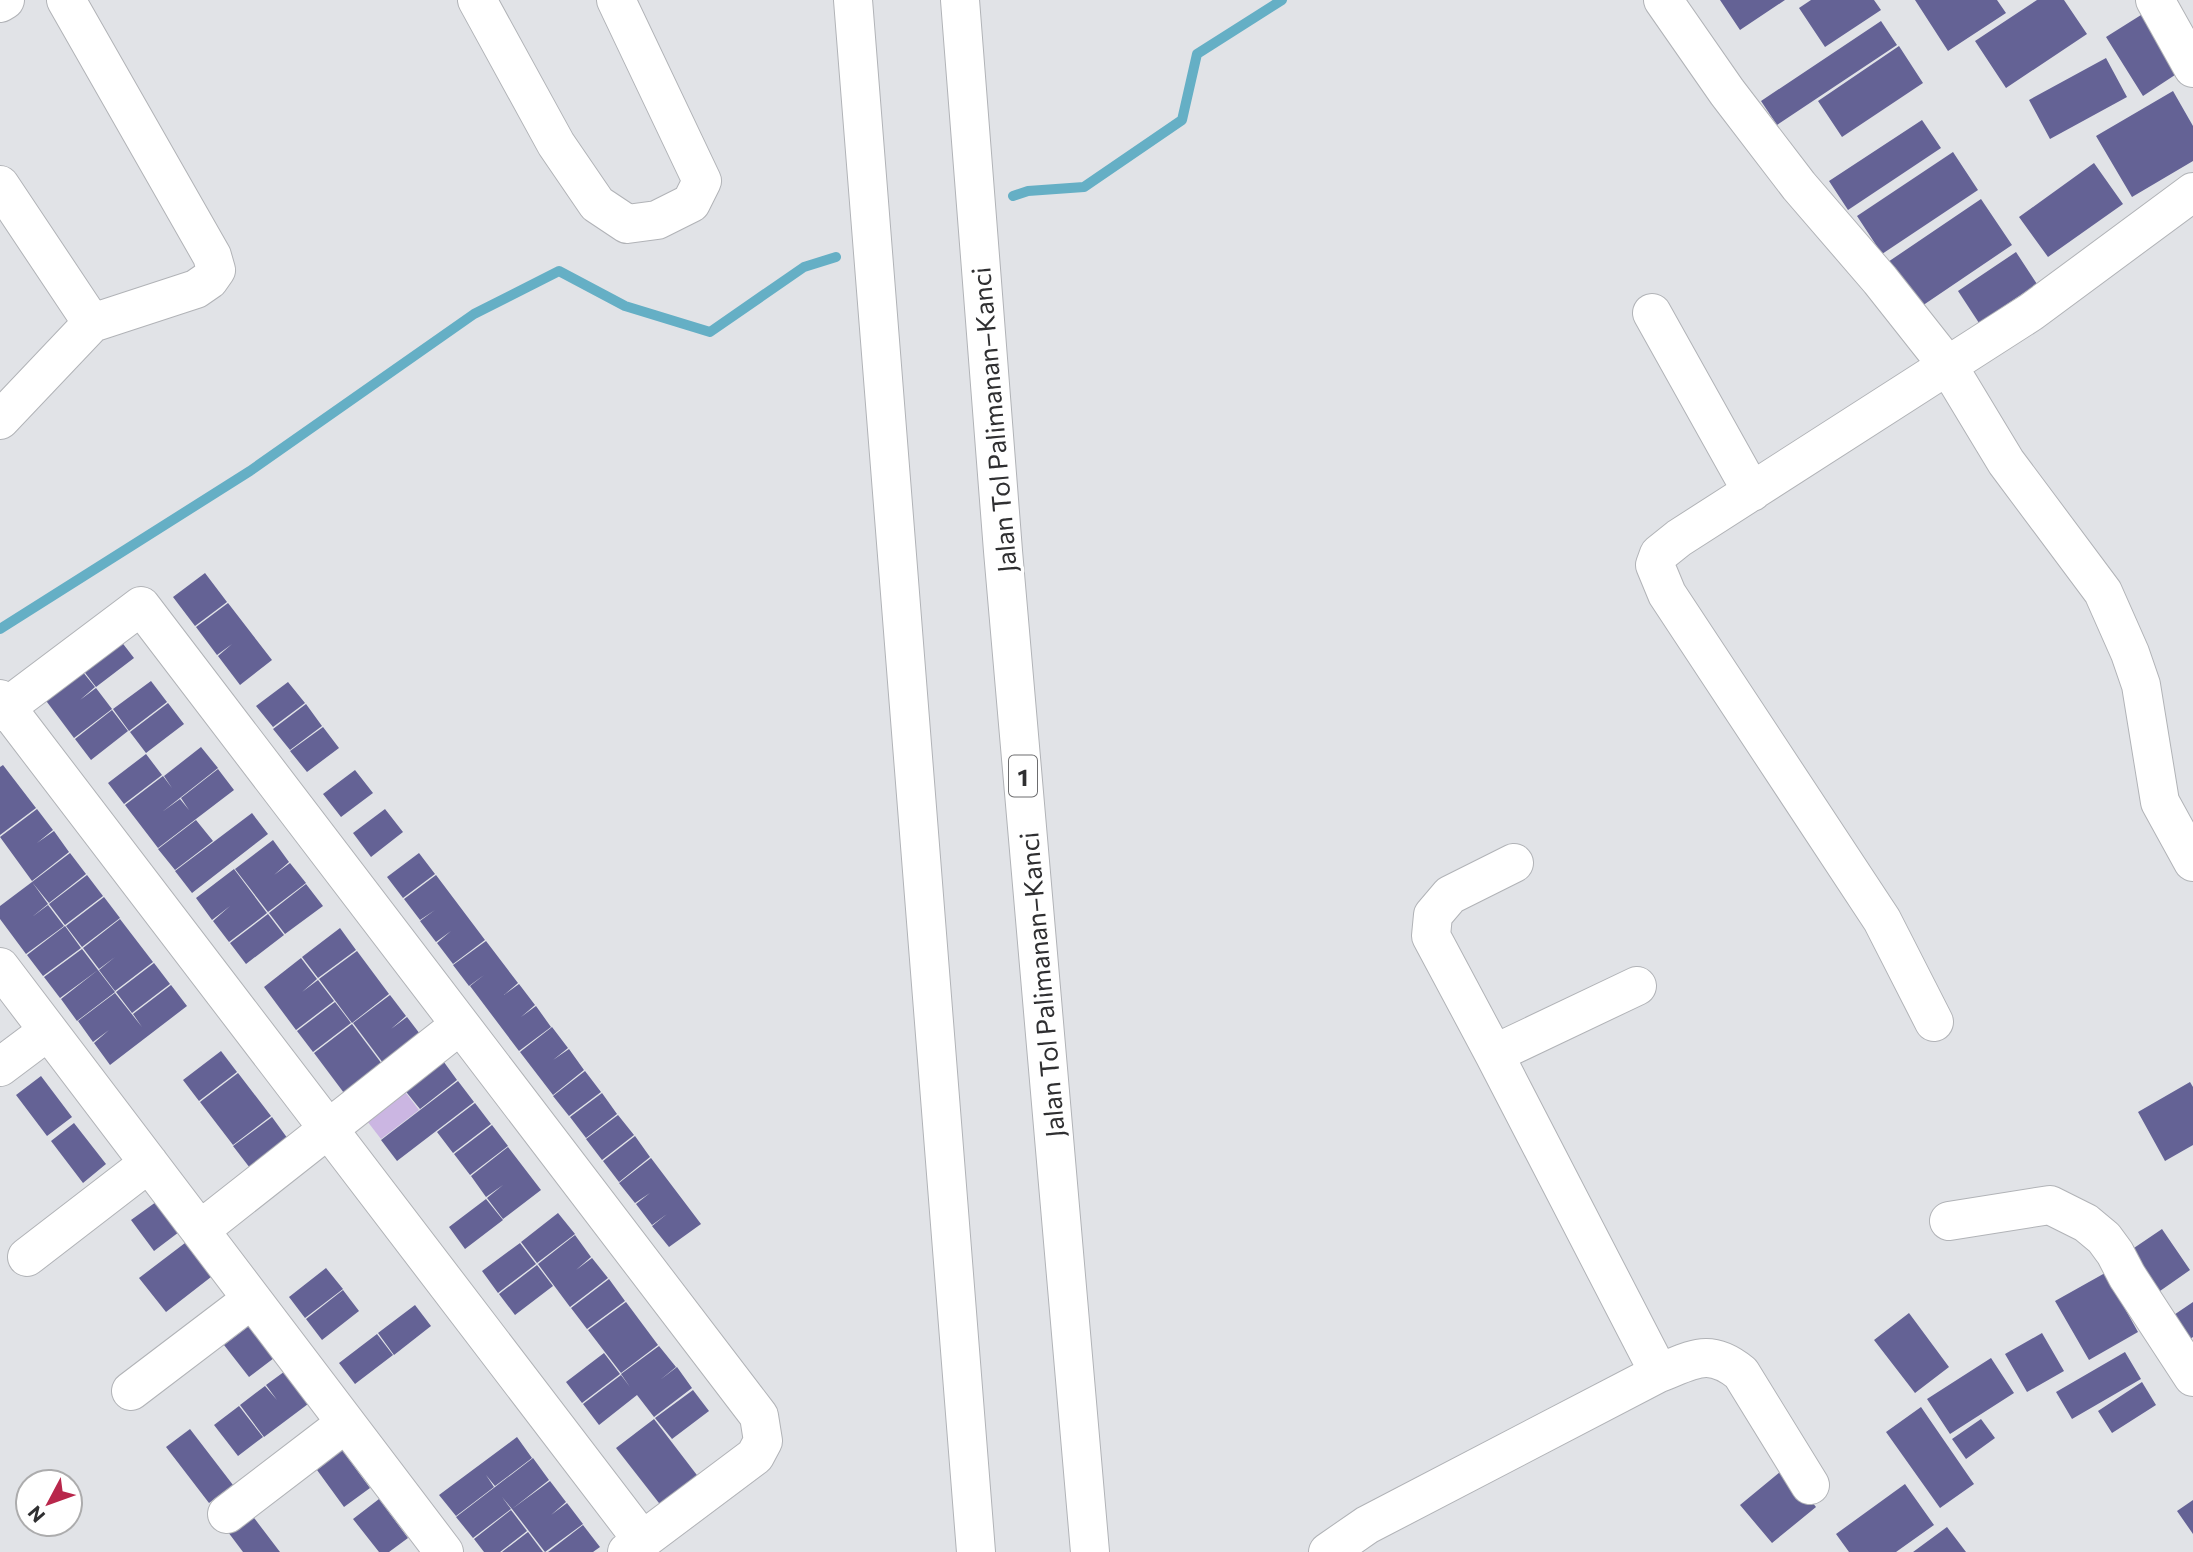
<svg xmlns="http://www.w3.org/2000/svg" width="2193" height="1552" font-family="Commissioner,sans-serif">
<rect width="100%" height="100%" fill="#e1e3e7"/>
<path fill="#cbb6e2" d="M402 1088 419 1110 381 1139 364 1117Z"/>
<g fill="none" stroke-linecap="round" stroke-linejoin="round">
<path stroke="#65afc5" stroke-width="10" d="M1013 196 1028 191 1084 187 1182 120 1197 54 1282 0
M0 629 250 471 474 314 559 271 625 306 710 332 804 267 836 257"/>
</g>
<path fill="#646295" d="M1720 0H1785L1740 30Z
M1811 0H1874L1881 10 1825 47 1799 8Z
M1915 0H1997L2006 13 1948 51Z
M2037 0H2064L2087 34 2006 88 1975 41Z
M2141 15 2178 73 2143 96 2106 37Z
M1881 21 1897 45 1777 125 1761 101Z
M1899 46 1923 83 1842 137 1818 101Z
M2106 58 2127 97 2050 139 2029 100Z
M2173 91 2193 126V161L2132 197 2096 136Z
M1922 120 1941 148 1848 210 1829 181Z
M1953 152 1978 190 1882 254 1857 216Z
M2094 163 2123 204 2048 257 2019 217Z
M1981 199 2012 245 1916 310 1885 264Z
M2016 252 2037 284 1979 323 1958 291Z
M205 573 227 602 195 626 173 597Z
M228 603 272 660 240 685 218 656 232 644 217 655 196 627Z
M117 636 134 658 96 687 79 665Z
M78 666 95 687 80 700 96 688 112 709 74 738 41 694Z
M151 681 167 702 129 731 113 709Z
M288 682 305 703 273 727 256 706Z
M168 703 184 724 146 753 130 732Z
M306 704 322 726 290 750 273 729Z
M112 710 128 731 91 760 75 739Z
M323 727 339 748 307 772 290 751Z
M201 747 218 768 162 812 180 799 189 810 181 798 218 769 234 790 158 848 125 805 163 776 172 788 164 776Z
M146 754 162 775 124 804 108 783Z
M3 765 36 808 0 835V767Z
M355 770 373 793 341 817 323 794Z
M37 809 53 830 37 843 54 831 69 852 32 881 0 837Z
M385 809 403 832 371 857 353 833Z
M252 813 268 834 192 893 175 871Z
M196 820 213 841 175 870 158 849Z
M273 840 289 862 274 875 290 863 306 883 268 912 235 869Z
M70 853 86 874 49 903 32 882Z
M419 853 435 874 403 898 387 877Z
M234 869 267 913 229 942 213 921 230 906 212 920 196 898Z
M87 875 103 896 65 925 49 904Z
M436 875 485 940 453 964 437 943 451 931 436 942 420 921 435 910 420 920 404 899Z
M32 882 48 904 32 917 48 905 64 926 26 954 0 919V906Z
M306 884 323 906 285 934 269 913Z
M104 897 120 918 82 947 66 926Z
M268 914 284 935 246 964 230 943Z
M120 919 153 962 115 991 99 970 115 957 99 969 83 948Z
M65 926 81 948 43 976 27 955Z
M340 928 356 950 318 978 302 957Z
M486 941 518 983 504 995 519 984 535 1005 521 1017 536 1006 551 1027 519 1051 470 986 484 975 469 986 453 965Z
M82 949 98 970 60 998 44 977Z
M357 951 389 994 352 1023 319 979Z
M301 958 317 979 302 992 318 980 334 1001 296 1030 264 987Z
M154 963 170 984 132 1013 116 992Z
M98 970 115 992 77 1021 61 999Z
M171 985 187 1006 110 1065 94 1043 109 1030 93 1042 78 1021 115 993 142 1027 133 1014Z
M390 995 406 1016 391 1029 407 1017 423 1038 386 1067 353 1023Z
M335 1002 351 1023 313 1052 297 1031Z
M352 1024 385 1068 347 1097 314 1053Z
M552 1027 568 1048 553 1060 569 1049 584 1070 553 1095 520 1052Z
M221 1051 237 1072 199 1101 183 1080Z
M441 1058 457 1080 420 1109 403 1088Z
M585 1071 601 1092 569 1116 553 1096Z
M238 1073 271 1116 233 1145 200 1102Z
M41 1076 72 1117 47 1136 16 1095Z
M458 1081 474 1102 397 1161 381 1140Z
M2190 1082 2193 1087V1145L2165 1161 2138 1112Z
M602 1093 617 1114 586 1138 570 1117Z
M475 1103 491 1124 453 1153 437 1132Z
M618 1115 634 1135 602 1160 586 1139Z
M272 1117 288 1139 250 1168 233 1146Z
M74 1123 106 1164 83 1183 51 1141Z
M492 1125 508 1146 470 1175 454 1154Z
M635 1136 650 1157 619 1182 603 1161Z
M508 1147 541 1190 503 1219 487 1198 503 1185 486 1197 471 1176Z
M651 1158 701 1224 669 1247 652 1226 667 1214 652 1225 636 1204 650 1193 635 1203 619 1183Z
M486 1199 503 1220 465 1249 449 1227Z
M156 1202 179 1232 154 1251 131 1220Z
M558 1213 575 1234 537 1263 521 1242Z
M2162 1229 2190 1270 2160 1291 2131 1250Z
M575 1235 591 1257 576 1270 592 1258 608 1278 570 1307 538 1264Z
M185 1243 211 1277 166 1312 139 1278Z
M520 1243 536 1264 498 1293 482 1271Z
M537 1265 553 1286 515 1315 499 1294Z
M326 1268 343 1289 305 1318 289 1297Z
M2105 1273 2138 1332 2089 1360 2055 1301Z
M609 1279 625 1301 587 1329 571 1308Z
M343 1290 359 1311 322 1340 306 1319Z
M626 1302 658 1345 621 1373 588 1330Z
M2193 1302V1337L2181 1345 2165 1321Z
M415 1305 431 1326 394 1355 378 1333Z
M1909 1313 1949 1367 1915 1393 1874 1340Z
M249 1326 274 1358 249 1377 224 1345Z
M2042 1333 2064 1371 2027 1392 2005 1354Z
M377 1334 393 1355 355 1384 339 1363Z
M659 1346 676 1367 660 1380 677 1367 692 1388 654 1417 637 1395 599 1425 583 1404 621 1375 630 1387 621 1374Z
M2125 1352 2141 1379 2072 1419 2056 1392Z
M604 1353 620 1374 582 1403 566 1382Z
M1991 1358 2014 1393 1950 1434 1927 1399Z
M292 1366 316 1398 264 1437 240 1405 265 1386 277 1400 266 1385Z
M2142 1382 2156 1405 2112 1433 2098 1411Z
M693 1390 709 1411 672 1439 655 1418Z
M239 1406 263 1437 238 1456 214 1425Z
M1921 1407 1974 1484 1940 1508 1886 1432Z
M654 1419 703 1483 666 1512 616 1448Z
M1981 1419 1995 1438 1966 1459 1952 1439Z
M190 1429 233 1485 209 1503 166 1447Z
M517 1437 532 1458 495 1486 486 1475 494 1487 456 1516 439 1495Z
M342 1450 370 1488 344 1507 317 1470Z
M533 1458 549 1480 512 1509 502 1497 511 1509 473 1538 456 1517Z
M1785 1468 1816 1507 1772 1543 1740 1505Z
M550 1481 566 1502 551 1515 567 1503 583 1524 545 1552 512 1509Z
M1905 1484 1934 1525 1896 1552H1849L1836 1534Z
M379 1499 408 1538 389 1552H379L353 1519Z
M2193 1500V1534L2177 1511Z
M245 1506 280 1552H243L222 1524Z
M511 1510 527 1531 500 1552H484L474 1539Z
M583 1525 600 1547 593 1552H548Z
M1947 1527 1966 1552H1913Z
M528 1532 543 1552H502Z"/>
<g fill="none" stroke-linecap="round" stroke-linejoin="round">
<defs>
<path id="street" d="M477 0 556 144 597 204 627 224 657 220 691 203 702 181 616 0
M1663 0 1727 92 1799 186 1880 280 1948 366 2006 462 2103 592 2130 653 2141 685 2160 802 2193 862
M2155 0 2193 68
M0 3 5 0
M0 185 92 323
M1652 313 1752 492
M0 420 92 323 196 289 209 280 216 270 212 256 66 0
M0 699 643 1541
M0 712 141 606 759 1416 763 1441 755 1456 627 1552
M0 967 444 1552
M1637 986 1494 1054 1659 1373
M1934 1022 1882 920 1667 594 1655 565 1659 554 1679 538 2031 312 2193 192
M1494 1054 1431 936 1433 915 1450 895 1514 863
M0 1067 48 1031
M1949 1221 2050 1205 2086 1223 2104 1238 2115 1253 2127 1276 2193 1377
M200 1230 460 1025
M27 1257 149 1163
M131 1391 252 1299
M227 1514 346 1423
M1328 1552 1367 1525 1659 1373C1693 1360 1709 1347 1741 1373L1810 1485"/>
<path id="highway" d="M853 0 976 1552
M960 0 1003 551 1090 1552"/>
</defs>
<use href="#street" stroke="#b1b3b7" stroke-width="40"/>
<use href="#highway" stroke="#b1b3b7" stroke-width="40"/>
<use href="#street" stroke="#fff" stroke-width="38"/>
<use href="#highway" stroke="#fff" stroke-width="38"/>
</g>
<g text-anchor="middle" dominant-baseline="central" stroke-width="7" stroke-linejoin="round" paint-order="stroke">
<rect fill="#fff" stroke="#6d6d6f" stroke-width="2" x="1009" y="755.5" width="28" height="41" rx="5"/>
<g font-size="24" font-weight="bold" fill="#2f2f31">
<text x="1023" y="776">1</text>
</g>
<g font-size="26" fill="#2f2f31" stroke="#fff">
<text transform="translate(993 420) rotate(-95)">Jalan Tol Palimanan–Kanci</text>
<text transform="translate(1041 985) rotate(-95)">Jalan Tol Palimanan–Kanci</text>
</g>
</g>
<g transform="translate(49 1503) rotate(229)"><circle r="33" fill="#ffffff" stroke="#acacad" stroke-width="2"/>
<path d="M0-5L12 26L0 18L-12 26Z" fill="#b8274b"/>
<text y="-10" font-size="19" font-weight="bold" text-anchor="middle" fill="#2f2f31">N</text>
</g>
</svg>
